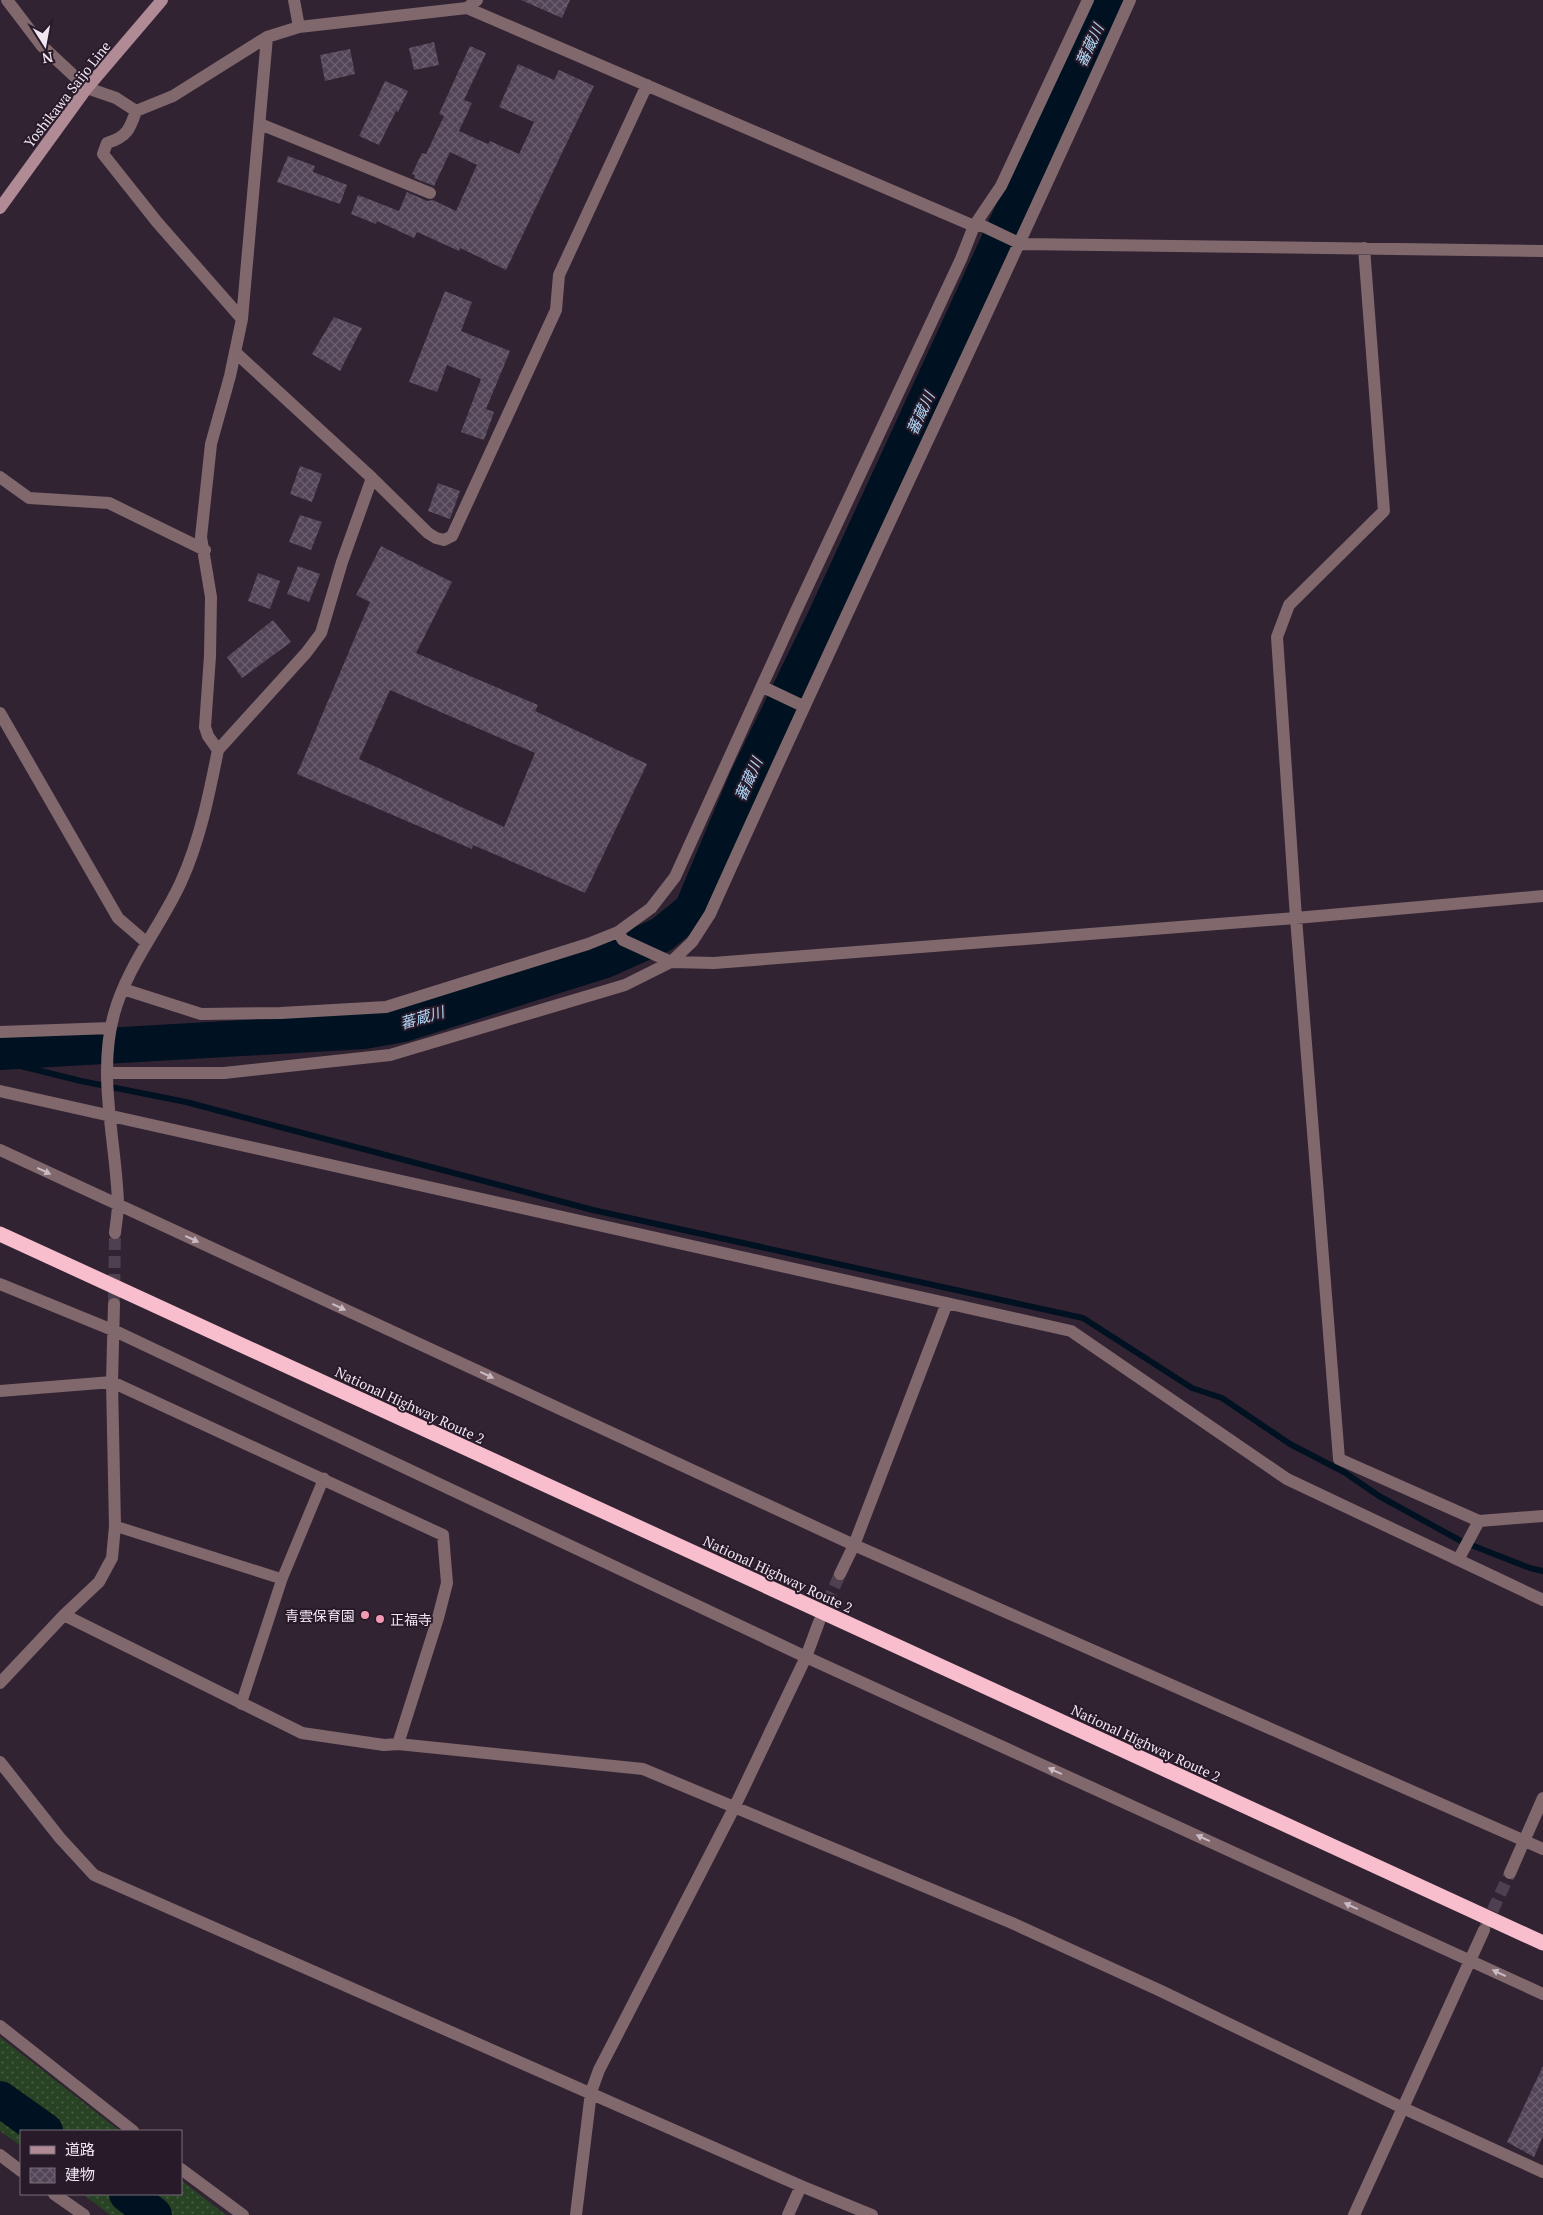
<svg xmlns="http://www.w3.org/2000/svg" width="1543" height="2215" font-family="'PT Serif','Noto Sans JP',serif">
<defs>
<pattern id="grass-dots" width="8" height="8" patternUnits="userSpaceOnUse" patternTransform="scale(1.25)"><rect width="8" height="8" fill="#274324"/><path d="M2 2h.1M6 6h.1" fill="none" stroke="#475e44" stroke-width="1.8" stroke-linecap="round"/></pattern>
<pattern id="building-cross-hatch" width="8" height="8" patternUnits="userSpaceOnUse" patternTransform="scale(1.25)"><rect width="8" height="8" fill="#524557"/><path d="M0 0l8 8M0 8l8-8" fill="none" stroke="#6b6070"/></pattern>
</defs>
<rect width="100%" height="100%" fill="#322333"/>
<path fill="url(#grass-dots)" d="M0 2037 120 2131H21V2146L0 2131Z
M181 2180 226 2215H110L83 2194H181Z"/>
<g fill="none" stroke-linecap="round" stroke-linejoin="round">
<path stroke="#001221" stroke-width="6" d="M0 1061 81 1081 186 1102 593 1210 1083 1318 1192 1388 1222 1398 1290 1444 1344 1472 1379 1496 1461 1541 1530 1568 1543 1571"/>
<path stroke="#001221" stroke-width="36" d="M0 1052 364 1031 403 1024 605 960 661 935 692 910 747 779 823 623 1110 0
M0 2099 45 2131
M127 2194 154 2215"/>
</g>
<path fill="url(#building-cross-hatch)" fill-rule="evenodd" d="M521 0H570L562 18Z
M434 42 439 65 414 70 409 48Z
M470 46 486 53 464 100 472 103 459 131 488 144 490 141 519 154 534 122 499 107 518 64 554 80 559 70 594 86 506 270 460 248 459 251 417 232 414 238 377 221 376 224 351 214 358 195 399 211 407 192 427 201 433 200 456 211 477 165 450 152 434 186 414 178 415 175 412 174 422 153 426 154 444 116 439 114Z
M350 49 355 74 325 81 320 55Z
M385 81 408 91 398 112 396 111 379 145 359 136Z
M288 156 315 166 313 172 347 185 340 204 277 182Z
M445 291 472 302 461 331 510 351 486 409 494 412 484 440 461 432 481 379 447 365 437 392 409 382Z
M334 317 362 328 340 371 312 354Z
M300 466 322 474 312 502 290 494Z
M438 483 460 491 450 519 428 511Z
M300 515 322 522 311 550 289 542Z
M381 546 452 582 416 653 538 705 535 711 647 764 585 893 473 845 472 849 297 774 370 602 356 595ZM390 690 535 753 504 827 359 759Z
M298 566 320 574 309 602 287 594Z
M258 573 280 581 270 609 248 601Z
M273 620 291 642 242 678 227 657Z
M1543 2066V2136L1534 2157 1507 2142Z"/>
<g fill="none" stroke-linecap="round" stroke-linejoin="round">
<path stroke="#4e4050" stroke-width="12" stroke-dasharray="12 6" stroke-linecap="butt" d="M114 1304 115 1233
M820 1620 840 1574
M1485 1927 1510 1873"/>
<path stroke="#80686d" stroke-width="11" d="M115 1526 282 1579
M241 1704 282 1579 324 1478"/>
<path stroke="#80686d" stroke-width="12" d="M7 0 42 46 87 88 116 98 136 111 173 96 267 37 299 27 467 8 477 0
M294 0 299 27
M467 8 974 226H983L1021 244 1543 251
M136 111C130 129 127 137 107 143L103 154 157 222 242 319
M260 124 430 193
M1364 248 1384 511 1289 605 1277 637 1296 918 1339 1459 1479 1521
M235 352 372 478 428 533 436 538 444 540 452 536 556 310 559 275 647 85
M0 477 29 498 109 503 205 550
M763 687 803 706
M0 713 118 918 147 943
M218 750 306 653 321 633 342 562 372 478
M618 932 623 940 671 962 714 963 1296 918 1543 896
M123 989 201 1014 281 1013 386 1007 588 944 618 932 651 908 675 877 796 611 961 259 974 226 1001 186 1088 0
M0 1032 111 1028
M107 1073H224L390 1055 625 985 671 962 692 942 710 914C847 608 993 306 1130 0
M0 1091 1071 1331 1287 1479 1543 1600
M0 1150 854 1545 1543 1849
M115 1233C116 1223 118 1213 118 1203 116 1141 97 1075 114 1014 127 966 161 926 181 882 200 840 209 795 218 750L208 736 205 727 210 656 211 597 201 537 211 444 230 376 242 319 267 37
M0 1284 115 1331 806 1657 1543 1994
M0 1391 112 1382 443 1535 447 1583 438 1618 398 1744
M1458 1560 1479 1521 1543 1516
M840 1574 854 1545 947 1303
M64 1615 302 1733 384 1745 398 1744 643 1769 1012 1923 1161 1991 1403 2108 1543 2172
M0 1683 64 1615 99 1582 112 1558 115 1526 112 1382 114 1304
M0 1762 60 1838 94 1875 801 2186 872 2215
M1510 1873 1543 1798
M0 2026 133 2131
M0 2155 21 2171
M181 2169 243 2215
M54 2194 84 2215
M576 2215 591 2092 599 2070 734 1808 806 1657 819 1622
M788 2215 801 2186
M1354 2215 1484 1930"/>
<path stroke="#b08a94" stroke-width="12" d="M0 208 87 88 162 0"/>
<path stroke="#f9becd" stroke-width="15" d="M0 1234 1543 1943"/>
</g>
<defs><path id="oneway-solid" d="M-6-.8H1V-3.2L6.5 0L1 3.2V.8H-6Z" transform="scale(1.25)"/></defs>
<g fill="#c9bac3">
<use href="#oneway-solid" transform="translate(44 1171) rotate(25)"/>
<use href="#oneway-solid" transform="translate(192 1239) rotate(25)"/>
<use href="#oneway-solid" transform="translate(339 1307) rotate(25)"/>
<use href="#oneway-solid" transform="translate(487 1375) rotate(25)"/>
<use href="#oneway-solid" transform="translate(1055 1771) rotate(-155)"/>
<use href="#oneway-solid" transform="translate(1203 1838) rotate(-155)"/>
<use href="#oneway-solid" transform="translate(1351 1906) rotate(-155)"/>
<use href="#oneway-solid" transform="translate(1499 1973) rotate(-155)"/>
</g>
<g fill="#f19ab1" stroke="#281a29" stroke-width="2">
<circle cx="365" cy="1615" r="5"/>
<circle cx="380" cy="1619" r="5"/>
</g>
<g text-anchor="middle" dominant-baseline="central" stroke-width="4" stroke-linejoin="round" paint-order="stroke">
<g font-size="14" fill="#f0e6f1" stroke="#281a29">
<text transform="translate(67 94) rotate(-52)">Yoshikawa Saijo Line</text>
<text transform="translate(410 1405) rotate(25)">National Highway Route 2</text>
<text transform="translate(778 1574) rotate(25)">National Highway Route 2</text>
<text transform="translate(1146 1743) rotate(25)">National Highway Route 2</text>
</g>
<g font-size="14" fill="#f0e6f1" stroke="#281a29" text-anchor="end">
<text x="355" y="1615">青雲保育園</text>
<text x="390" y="1619" text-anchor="start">正福寺</text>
</g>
<g font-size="15" font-style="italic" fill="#afd6f6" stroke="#281a29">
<text transform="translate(1089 45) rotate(-65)">蕃蔵川</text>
<text transform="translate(920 413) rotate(-65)">蕃蔵川</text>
<text transform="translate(748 779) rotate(-66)">蕃蔵川</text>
<text transform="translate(422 1017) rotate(-16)">蕃蔵川</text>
</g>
</g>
<rect x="20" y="2130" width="162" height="65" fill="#281a29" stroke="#786c79"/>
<rect x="30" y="2146" width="25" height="8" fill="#b08a94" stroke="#786c79"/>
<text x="65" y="2155" font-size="15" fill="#f0e6f1">道路</text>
<rect x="30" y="2168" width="25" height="15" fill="url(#building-cross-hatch)" stroke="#786c79"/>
<text x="65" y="2180" font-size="15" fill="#f0e6f1">建物</text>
<g transform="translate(45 45) rotate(169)" stroke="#281a29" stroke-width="4" paint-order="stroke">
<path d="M0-4L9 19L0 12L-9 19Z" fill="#f0e6f1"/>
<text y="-8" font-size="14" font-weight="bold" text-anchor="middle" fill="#f0e6f1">N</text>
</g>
</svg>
